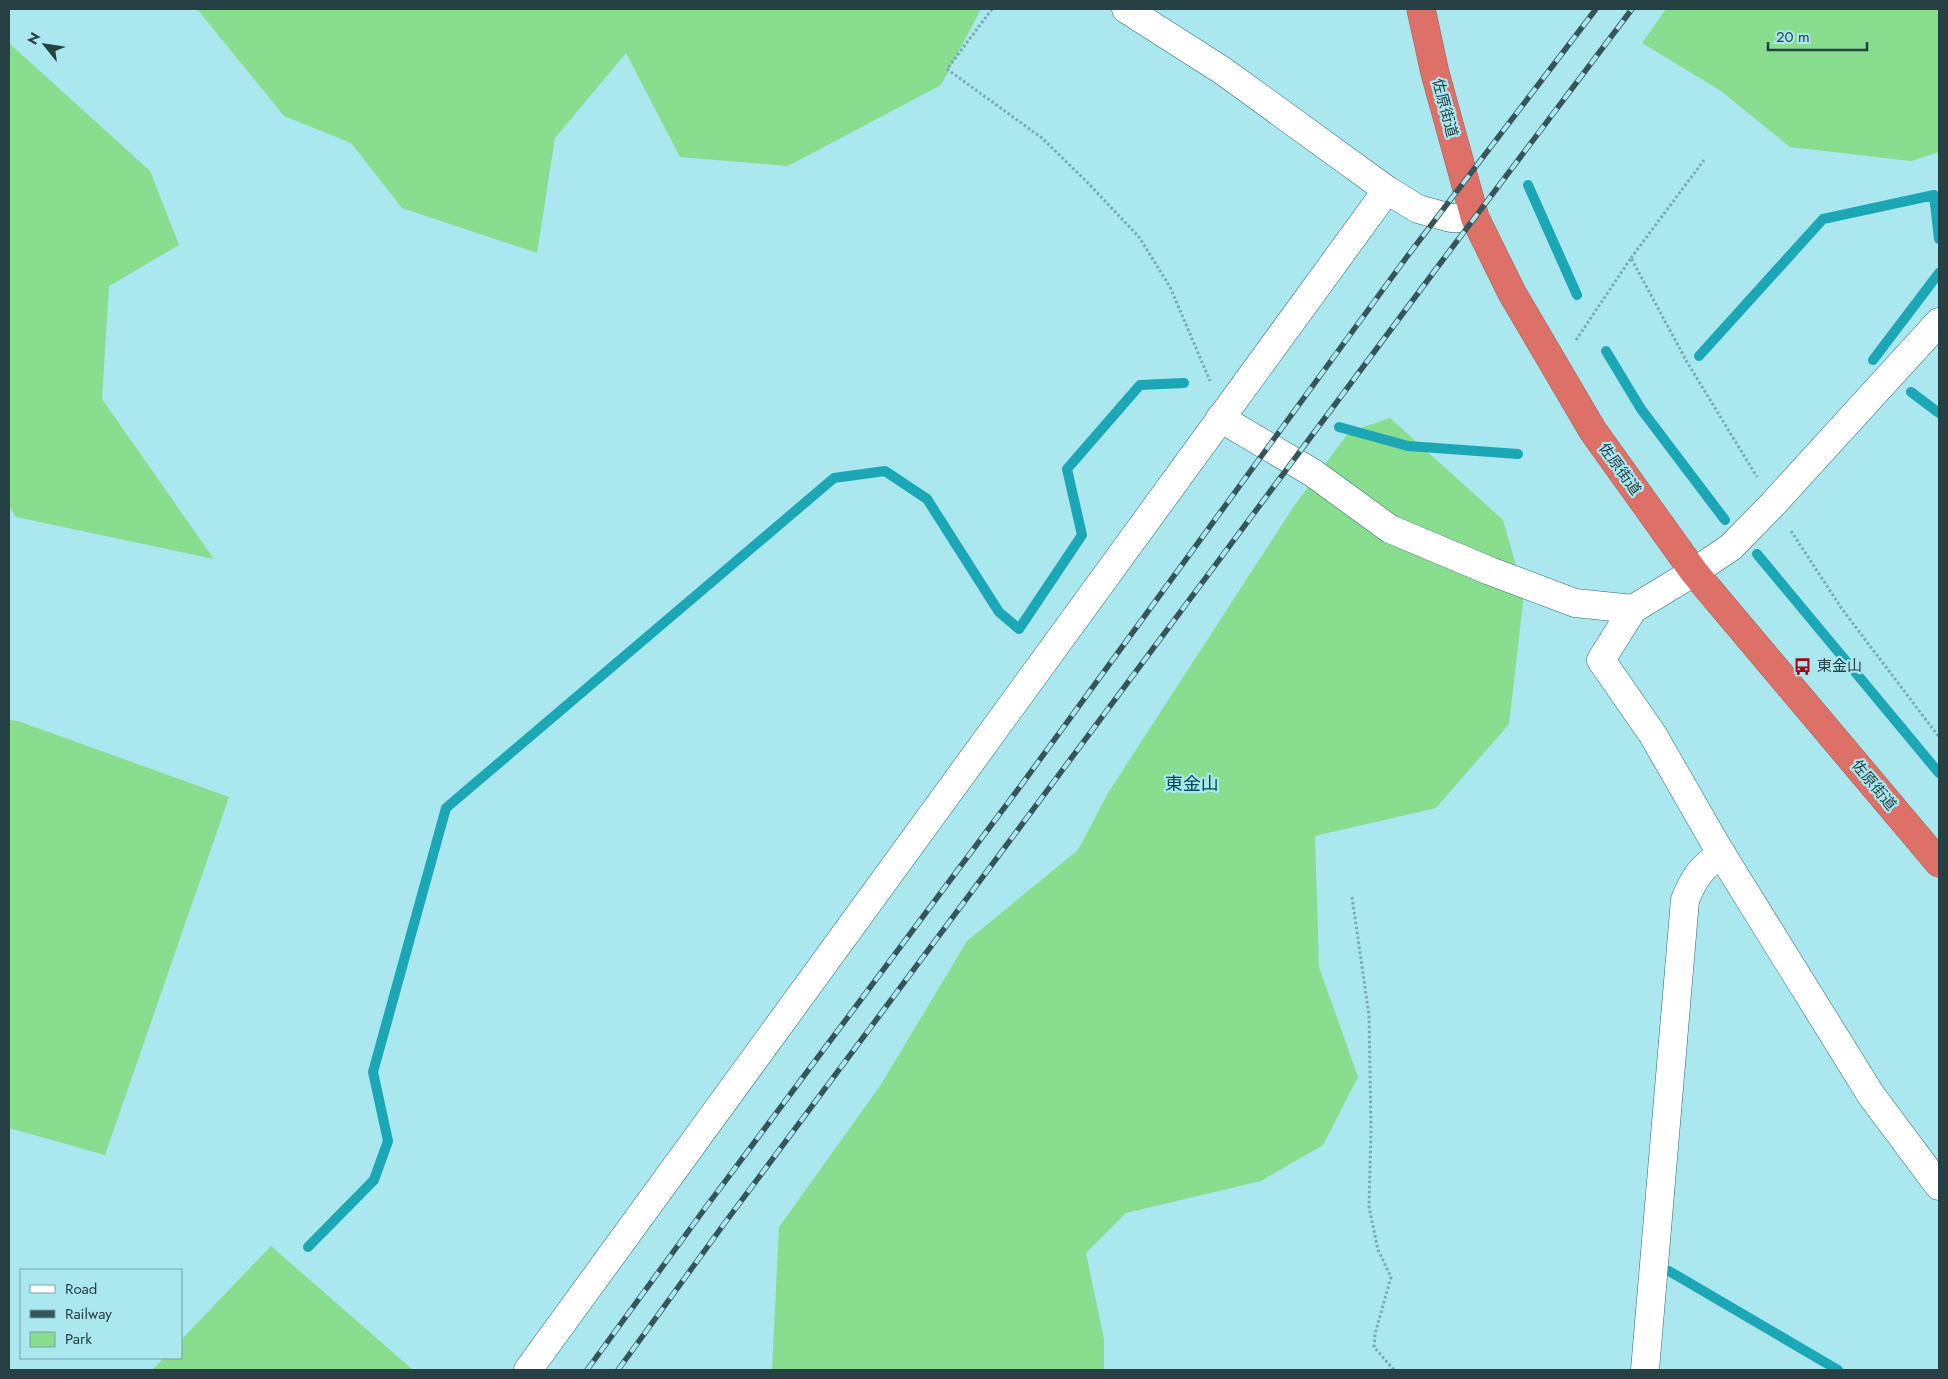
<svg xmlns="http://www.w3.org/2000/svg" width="1948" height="1379" font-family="Jost,'Noto Sans JP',sans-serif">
<rect width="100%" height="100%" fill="#aae7ef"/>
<path fill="#88dd8e" d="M197 9H981L941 85 788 166 680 157 626 53 555 138 537 253 402 208 351 143 284 116Z
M1666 9H1939V152L1911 161 1790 147 1721 91 1642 43Z
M9 43 150 171 179 245 109 286 102 399 214 559 16 517 9 506Z
M1390 418 1503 520 1524 594 1509 724 1436 808 1315 836 1319 967 1358 1077 1323 1145 1261 1181 1126 1213 1086 1253 1104 1339V1370H772L779 1227 880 1086 967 941 1078 850 1108 793 1294 506 1349 432Z
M9 720 18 721 229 797 105 1155 9 1128Z
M271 1246 413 1370H152L164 1358H181V1340Z"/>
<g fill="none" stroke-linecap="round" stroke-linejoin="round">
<path stroke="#1ba7b5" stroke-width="10" d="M1528 185 1577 295
M1606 351 1641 409 1725 520
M1699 356 1823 219 1934 195 1939 239
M1873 360 1939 273
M1911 392 1939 413
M1339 427 1408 446 1518 454
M1757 554 1939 773
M308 1247 374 1180 388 1141 373 1072 446 808 834 478 885 471 927 499 999 612 1019 629 1082 535 1067 469 1140 385 1184 383
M1669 1271 1838 1370"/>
<defs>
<path id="street" d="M1126 9 1223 71 1387 190 1418 209 1451 218H1475
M1939 322 1773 504 1731 547 1694 572 1633 609 1601 660 1653 735 1719 850 1871 1095 1939 1186
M1220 418 1313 473 1390 529 1490 571 1575 603 1633 609
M528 1370 1387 190
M1645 1370 1685 900C1694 878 1701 867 1722 854"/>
<path id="highway" d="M1421 9 1435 73 1475 218 1512 293 1593 431 1694 572 1939 863"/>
</defs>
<use href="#street" stroke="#2b686f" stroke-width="29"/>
<use href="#highway" stroke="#9d605b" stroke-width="29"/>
<path stroke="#7aaab0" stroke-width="3" stroke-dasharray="2.5 2.5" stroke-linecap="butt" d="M992 9 947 69 1042 138 1089 184 1139 237 1170 287 1210 381
M1631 258 1704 160
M1576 340 1631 258 1687 362 1757 477
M1791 531 1842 609 1939 737
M1352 897 1369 1015 1371 1129 1369 1207 1378 1250 1391 1277 1375 1334 1374 1347 1394 1370"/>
<use href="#street" stroke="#fff" stroke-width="28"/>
<use href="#highway" stroke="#dd7168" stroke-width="28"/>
<defs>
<path id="rail" d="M587 1370 706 1207 1022 784 1406 258 1596 9
M618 1370 724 1224 1436 269 1632 9"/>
</defs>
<use href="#rail" stroke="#375559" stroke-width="5.5"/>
<use href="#rail" stroke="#aae7ef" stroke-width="4" stroke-dasharray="11" stroke-linecap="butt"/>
</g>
<defs>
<symbol id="bus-bare" viewBox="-9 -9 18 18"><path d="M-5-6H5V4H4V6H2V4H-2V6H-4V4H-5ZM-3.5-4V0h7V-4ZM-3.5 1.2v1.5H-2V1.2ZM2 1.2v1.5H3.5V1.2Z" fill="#a30717" stroke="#aae7ef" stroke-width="2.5" paint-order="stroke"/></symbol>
</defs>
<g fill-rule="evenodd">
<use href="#bus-bare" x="1790" y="654" width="25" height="25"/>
</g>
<g text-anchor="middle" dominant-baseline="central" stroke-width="4.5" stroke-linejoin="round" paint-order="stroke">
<g font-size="15" fill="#264043" stroke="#aae7ef">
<text transform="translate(1445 108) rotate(75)">佐原街道</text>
<text transform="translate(1620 469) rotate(54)">佐原街道</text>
<text transform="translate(1874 785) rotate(50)">佐原街道</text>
</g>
<g font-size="15" fill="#264043" stroke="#aae7ef" text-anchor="start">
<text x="1817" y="666">東金山</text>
</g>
<g font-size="18" fill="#00484f" stroke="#aae7ef">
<text x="1192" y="784">東金山</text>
</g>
</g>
<rect width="1948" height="1379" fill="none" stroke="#264043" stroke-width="20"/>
<rect x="20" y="1269" width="162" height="90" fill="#aae7ef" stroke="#75a4aa"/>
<rect x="30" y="1285" width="25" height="8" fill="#ffffff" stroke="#75a4aa"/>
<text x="65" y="1294" font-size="15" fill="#264043">Road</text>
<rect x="30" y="1310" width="25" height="8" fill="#375559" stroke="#75a4aa"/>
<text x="65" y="1319" font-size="15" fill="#264043">Railway</text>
<rect x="30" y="1332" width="25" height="15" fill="#88dd8e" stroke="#75a4aa"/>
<text x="65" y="1344" font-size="15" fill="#264043">Park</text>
<g transform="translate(45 45) rotate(300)" stroke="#aae7ef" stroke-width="4" paint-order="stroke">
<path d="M0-4L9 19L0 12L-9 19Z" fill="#264043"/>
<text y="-8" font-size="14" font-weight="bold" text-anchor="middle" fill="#264043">N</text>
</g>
<path d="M1768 42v8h99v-8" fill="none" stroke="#264043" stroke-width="2.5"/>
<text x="1776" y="42" font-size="15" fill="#264043" stroke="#aae7ef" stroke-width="4" paint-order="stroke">20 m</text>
</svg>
